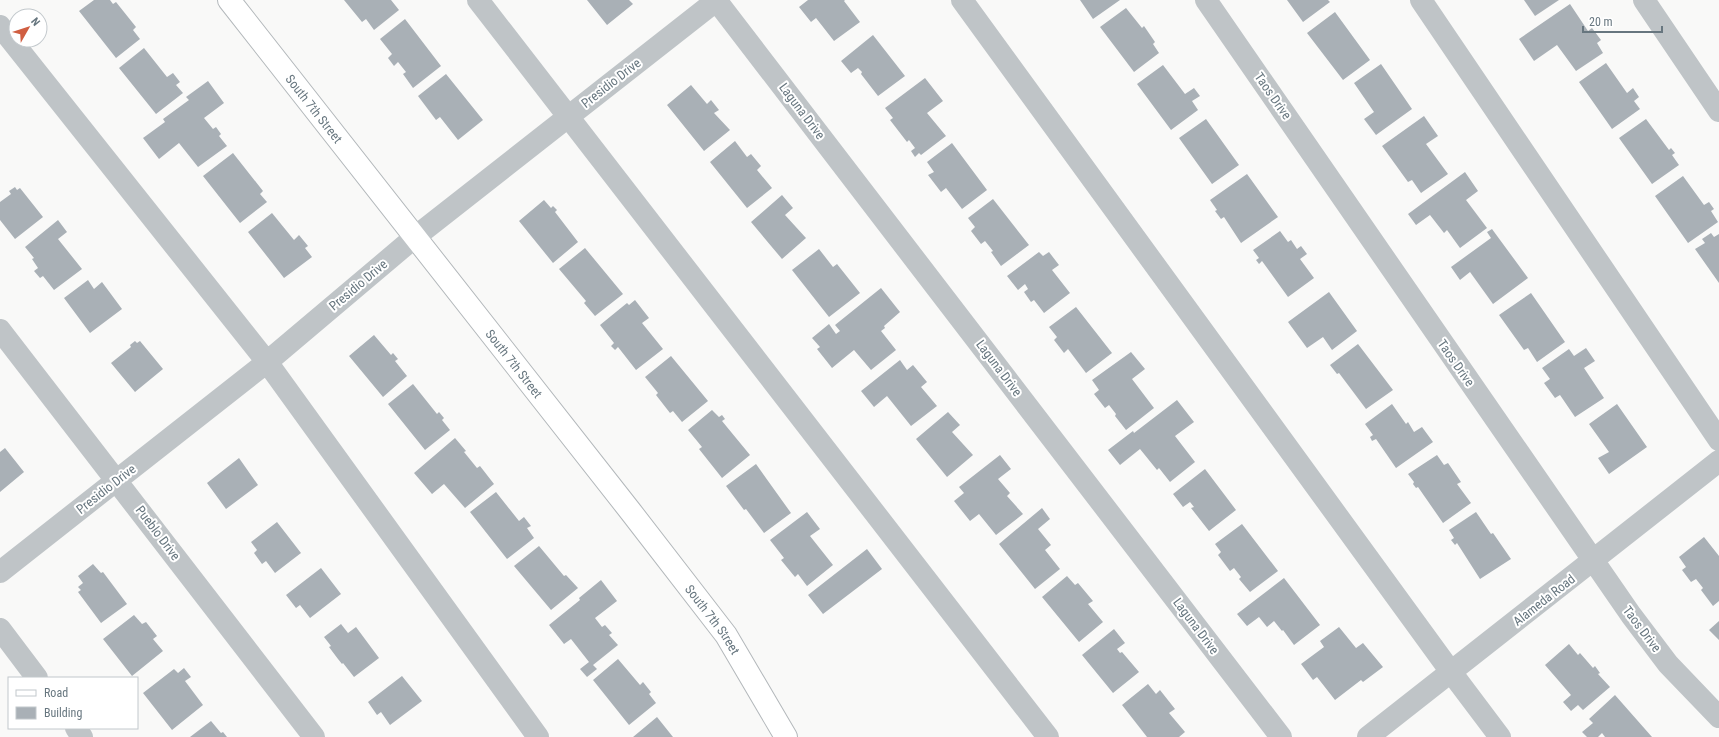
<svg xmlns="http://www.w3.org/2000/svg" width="1719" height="737" font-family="'Roboto Condensed',sans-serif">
<rect width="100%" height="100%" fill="#f9f9f8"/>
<path fill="#a9b0b6" d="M94 0H110L113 4 116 2 136 27 133 30 140 39 116 58 79 11Z
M344 0H391L399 10 374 30 366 19 362 22Z
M587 0H629L633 4 607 25Z
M808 0H845L844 1 860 22 834 41 816 18 811 22 799 7Z
M1080 0H1120L1093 19Z
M1287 0H1328L1330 2 1303 22Z
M1524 0H1559L1535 16Z
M1570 4 1588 31 1592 28 1601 40 1597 43 1603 53 1576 71 1557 45 1534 61 1519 39Z
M1126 8 1142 28 1144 26 1155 42 1153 44 1159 53 1134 72 1100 27Z
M1335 12 1370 60 1343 80 1307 33Z
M405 19 441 66 413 88 403 74 406 72 398 62 394 66 388 58 392 54 380 39Z
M873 35 905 76 878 96 861 74 862 72 858 68 851 73 841 61Z
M144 48 167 77 173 73 180 82 176 85 183 93 156 114 119 68Z
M1606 63 1627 93 1633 88 1639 97 1634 101 1640 109 1612 129 1579 82Z
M1381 64 1412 109 1376 135 1364 119 1374 112 1354 83Z
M1163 65 1185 94 1194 88 1200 96 1192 101 1198 110 1171 130 1137 84Z
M446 74 483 120 458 140 440 117 436 120 418 96Z
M925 78 943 101 927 113 946 136 921 155 919 153 915 157 911 151 915 148 909 140 907 142 890 120 893 118 885 108Z
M208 81 224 103 204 118 213 129 216 127 221 134 219 136 227 146 198 167 179 143 159 159 143 138 165 122 163 119 189 100 186 97Z
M691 85 707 104 711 100 719 110 714 113 730 130 704 151 667 105Z
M1424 116 1438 136 1426 144 1448 174 1421 193 1412 180 1408 182 1382 146Z
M1206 119 1239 165 1212 184 1179 138Z
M1646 119 1669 150 1671 148 1675 153 1672 155 1679 165 1652 184 1619 138Z
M735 141 747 157 751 154 761 166 757 170 772 188 747 208 710 162Z
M952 143 987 190 962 209 946 188 941 192 928 175 934 172 927 162Z
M233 153 263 191 260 194 267 202 240 223 203 176Z
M1465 172 1478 191 1466 200 1487 228 1460 248 1447 230 1444 233 1430 215 1416 225 1408 214Z
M1247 174 1278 217 1241 243 1224 217 1221 219 1215 211 1217 210 1210 200Z
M1683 176 1704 205 1709 202 1714 209 1711 211 1718 222 1688 243 1655 196Z
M15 187 17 190 20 188 43 217 15 239 0 220V202L11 194 9 191Z
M782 195 793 208 785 215 806 238 782 259 751 222Z
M993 199 1029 245 1001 266 991 252 993 251 985 241 981 244 971 231 975 227 968 218Z
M544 200 551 208 553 206 557 210 555 212 578 242 553 263 519 221Z
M272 213 294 240 299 235 308 246 305 248 312 257 284 278 248 232Z
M58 220 67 232 58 239 82 269 54 290 43 276 40 278 34 271 38 268 32 259 34 258 25 247Z
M1492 229 1528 278 1493 304 1470 272 1460 280 1451 267 1491 238 1487 232Z
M1280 231 1288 242 1291 240 1297 249 1301 246 1307 254 1300 259 1314 278 1288 297 1262 261 1259 264 1256 260 1259 258 1253 250Z
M1711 233 1714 237 1719 234V283L1695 249 1705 243 1702 239Z
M585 248 623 294 595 316 584 303 586 301 559 269Z
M819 249 833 267 837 264 860 293 829 317 792 270Z
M1039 252 1043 256 1049 252 1059 265 1052 270 1070 293 1044 313 1034 300 1031 302 1024 292 1028 289 1025 284 1018 290 1007 276Z
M88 280 94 289 102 282 122 309 90 333 64 298Z
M881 288 900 312 884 326 885 328 881 331 896 350 871 370 854 350 832 368 817 349 820 347 812 338 829 324 836 334 840 331 835 325Z
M1329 292 1357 331 1332 350 1323 337 1307 348 1288 322Z
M1531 293 1565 342 1537 362 1528 348 1524 350 1499 315Z
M635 300 649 318 642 323 663 349 636 370 618 347 615 350 611 346 614 343 600 325 627 303 629 305Z
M1076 307 1112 353 1086 373 1068 349 1064 353 1054 340 1057 337 1049 327Z
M374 335 391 355 393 353 398 359 395 361 407 376 383 397 349 356Z
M135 341 137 343 140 341 163 369 135 392 111 363 131 347 130 345Z
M1358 344 1393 390 1366 409 1339 373 1337 374 1330 365Z
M1586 348 1595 361 1584 368 1604 398 1575 417 1560 395 1555 398 1544 383 1550 379 1542 368 1569 349 1574 356Z
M1131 352 1145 369 1132 379 1154 408 1126 430 1115 416 1116 414 1109 405 1105 408 1094 394 1099 390 1092 380Z
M671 356 708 401 682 422 673 411 670 413 656 395 658 393 645 377Z
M900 360 907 370 913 365 927 382 921 387 937 406 911 426 887 396 874 407 861 391Z
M413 384 437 414 439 412 444 418 442 420 450 430 425 450 388 404Z
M1177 400 1194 422 1175 436 1195 462 1170 482 1159 468 1157 470 1140 449 1120 465 1108 450 1133 431 1134 433Z
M1392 404 1406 424 1408 422 1414 432 1422 427 1433 442 1396 468 1376 439 1372 441 1370 437 1373 435 1365 424Z
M1617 404 1647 447 1609 474 1598 458 1609 452 1589 424Z
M712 410 719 417 722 415 725 419 722 421 750 455 722 478 699 449 702 447 688 430Z
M948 412 960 425 952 432 973 455 947 477 916 439Z
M455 438 466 451 464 452 477 468 480 466 494 484 465 508 444 484 432 494 414 473Z
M5 448 24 472 0 492V452Z
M1000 455 1011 469 998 479 1010 493 1007 496 1023 514 996 535 979 514 970 521 954 501 964 493 959 487Z
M1437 455 1444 465 1448 463 1461 482 1457 484 1471 503 1443 523 1418 487 1416 488 1413 484 1414 482 1408 474Z
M239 458 258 485 226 509 207 483Z
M756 464 791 513 764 533 746 509 744 510 726 486Z
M1205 469 1236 510 1209 531 1191 508 1194 507 1190 502 1183 507 1173 494Z
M496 492 519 521 524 517 531 526 527 528 534 538 507 559 470 512Z
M1042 508 1050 519 1038 529 1051 545 1045 550 1060 569 1035 589 999 544Z
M807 512 820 529 810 536 833 565 807 586 798 574 795 577 781 560 784 558 770 540Z
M1476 512 1491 534 1493 533 1511 559 1480 579 1457 543 1455 545 1451 540 1454 538 1449 530Z
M277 522 301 553 275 573 266 561 262 564 254 553 257 550 251 542Z
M1242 524 1278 571 1250 592 1239 579 1241 577 1234 568 1230 571 1218 555 1221 552 1215 544Z
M1704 537 1719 556V601L1713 606 1701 590 1703 588 1696 579 1691 582 1682 570 1686 567 1679 557Z
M539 546 564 576 566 575 578 588 551 610 514 566Z
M867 549 882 569 823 614 808 595Z
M93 564 101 573 103 572 127 604 101 623 78 592 81 590 78 587 83 583 78 576Z
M321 568 341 594 310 618 300 605 296 608 286 595Z
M1067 576 1075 585 1078 583 1093 601 1088 604 1103 622 1079 642 1042 597Z
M1284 578 1320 625 1294 645 1283 630 1282 631 1274 621 1267 627 1259 617 1247 626 1237 614Z
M601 580 617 601 595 618 602 627 605 625 612 633 609 635 618 645 593 665 597 669 587 677 580 669 589 662 571 639 564 644 549 625 580 600 579 598Z
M134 615 142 624 146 622 157 636 153 639 163 651 132 676 103 639Z
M1719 621V640L1709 630Z
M341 624 348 633 356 627 379 658 354 677 343 663 342 664 338 659 329 647 331 646 324 637Z
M1339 627 1356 648 1363 643 1383 667 1363 682 1361 680 1335 700 1317 677 1313 680 1301 664 1324 647 1320 641Z
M1114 629 1125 643 1117 649 1120 653 1122 652 1139 672 1113 693 1082 655Z
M1569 644 1578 655 1580 653 1593 668 1595 666 1600 673 1598 674 1610 687 1583 710 1578 705 1571 711 1563 702 1571 695 1545 665Z
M618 659 640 685 643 682 651 692 649 694 656 703 629 725 593 680Z
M184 668 191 677 185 681 203 705 172 730 143 693 174 669 178 673Z
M402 676 422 701 390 725 381 712 377 715 368 702Z
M1148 684 1156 694 1160 690 1175 709 1169 713 1185 732 1179 737H1147L1122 705Z
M1615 695 1652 737H1605L1602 733 1598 737H1587L1582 732 1593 723 1589 719Z
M657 717 673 737H633Z
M211 721 221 733 223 732 227 737H190Z"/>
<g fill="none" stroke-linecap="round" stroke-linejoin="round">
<defs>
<g id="major">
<path id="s1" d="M229 0 631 512 726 635 786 737"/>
</g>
</defs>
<use href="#major" stroke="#b3b8bb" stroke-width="24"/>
<path stroke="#bfc4c7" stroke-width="22" d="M478 0 1048 737
M716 0 1281 737
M962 0 1451 672 1500 737
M1206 0 1631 615 1668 664 1719 717
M1421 0 1719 440
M1644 0 1719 111
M0 26 267 362 538 737
M0 330 314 737
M0 572 267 362 415 237 717 0
M0 629 37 678
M76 728 82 737
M1368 737 1719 461"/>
<use href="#major" stroke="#fff" stroke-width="22"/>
</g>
<g text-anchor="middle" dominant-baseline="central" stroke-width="4" stroke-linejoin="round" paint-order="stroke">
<g font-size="13" fill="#67767f" stroke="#fff">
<text transform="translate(611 83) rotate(-38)">Presidio Drive</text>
<text transform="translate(1273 96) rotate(55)">Taos Drive</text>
<text stroke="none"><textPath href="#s1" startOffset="138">South 7th Street</textPath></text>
<text transform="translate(802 111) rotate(53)">Laguna Drive</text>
<text transform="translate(358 285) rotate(-40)">Presidio Drive</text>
<text transform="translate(1456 363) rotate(55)">Taos Drive</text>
<text stroke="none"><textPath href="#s1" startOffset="462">South 7th Street</textPath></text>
<text transform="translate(999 368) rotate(53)">Laguna Drive</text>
<text transform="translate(106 489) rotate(-38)">Presidio Drive</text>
<text transform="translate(158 533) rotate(53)">Pueblo Drive</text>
<text transform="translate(1544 600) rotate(-38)">Alameda Road</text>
<text stroke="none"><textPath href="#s1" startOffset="786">South 7th Street</textPath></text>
<text transform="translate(1196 626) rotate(53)">Laguna Drive</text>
<text transform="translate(1642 629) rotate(53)">Taos Drive</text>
</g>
</g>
<rect x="8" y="677" width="130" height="52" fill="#ffffff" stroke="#c2c8cc"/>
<rect x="16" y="690" width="20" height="6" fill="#ffffff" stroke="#c2c8cc"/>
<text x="44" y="697" font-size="12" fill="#67767f">Road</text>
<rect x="16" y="707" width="20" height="12" fill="#a9b0b6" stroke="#c2c8cc"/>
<text x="44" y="717" font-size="12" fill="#67767f">Building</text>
<g transform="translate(28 28) rotate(51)"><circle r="19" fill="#ffffff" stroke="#c2c8cc"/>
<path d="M0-3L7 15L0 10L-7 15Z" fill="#d05e41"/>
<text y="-6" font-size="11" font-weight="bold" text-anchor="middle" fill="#67767f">N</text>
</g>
<path d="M1583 26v6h79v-6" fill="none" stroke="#67767f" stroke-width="2"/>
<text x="1589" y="26" font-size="12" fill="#67767f" stroke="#ffffff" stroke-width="3" paint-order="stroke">20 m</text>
</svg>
